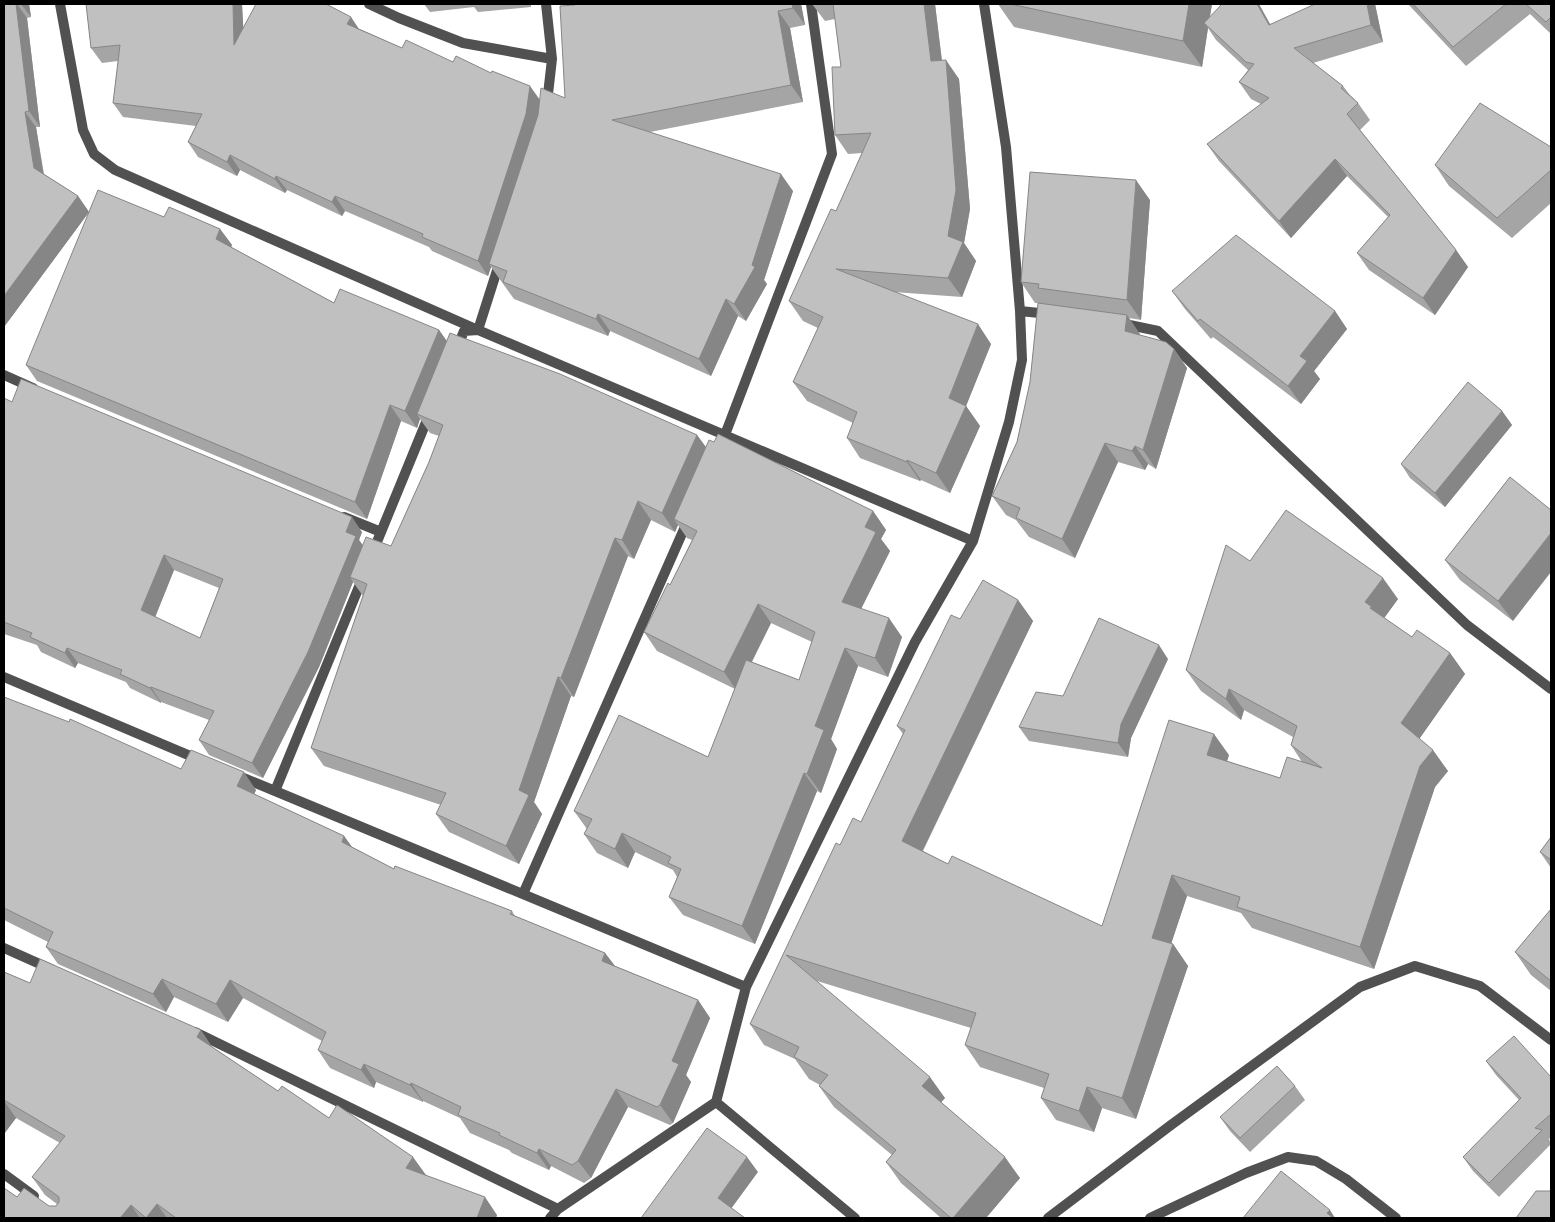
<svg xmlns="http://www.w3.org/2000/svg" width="1555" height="1222" font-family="Manrope,sans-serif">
<rect width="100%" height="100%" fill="#fff"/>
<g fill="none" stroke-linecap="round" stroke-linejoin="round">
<path stroke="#515151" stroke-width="10" d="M1150 1218 1246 1173 1288 1157 1316 1161 1346 1179 1396 1218"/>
<path stroke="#515151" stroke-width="10" d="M60 4 83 130 94 154 115 170 478 330 973 541
M369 4 399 18 463 43 552 59
M546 4 552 59 547 103
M1020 311 1049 314
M1120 323 1158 331 1467 625 1551 689
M457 348 464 331 478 330 500 261
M4 375 33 388
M723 440 832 154 811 4
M344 517 381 532
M372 554 429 415
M4 677 200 760
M239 776 746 987
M275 791 363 577
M523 894 688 520
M4 948 51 969
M195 1032 558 1209
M4 1174 34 1196
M550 1218 558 1209 716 1102
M855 1218 716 1102 746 987 915 642 973 541 1009 422 1022 360 1020 311 1006 147 984 4
M1048 1218 1171 1125 1360 987 1415 966 1480 986 1551 1040"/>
</g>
<path fill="#a5a5a5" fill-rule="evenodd" d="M4 4H29L31 17 27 18 40 127H36L44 174 78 196 89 212 4 327Z
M86 4H242L243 28 360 29 402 48 453 62 540 100 565 98 575 4H801L805 25 790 28 803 102 650 132 793 191 764 280 767 284 746 321 738 316 711 376 610 331 608 336 514 299 491 267 488 276 432 251 429 247 345 211 342 216 287 190 285 193 240 170 237 176 198 157 188 142 196 126 123 117 113 103 118 61 102 63 91 48Z
M424 4H531V7L478 12 474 7 430 12Z
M812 4H935L942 60 959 79 970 209 964 243 976 261 962 297 894 292 991 344 966 406 980 426 950 493 921 480 920 481 860 458 847 438 853 423 807 401 793 382 818 328 803 321 789 301 836 211 862 153 848 154 835 135 841 67 835 19 825 21Z
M998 4H1212L1210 17 1270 24 1375 4 1383 42 1313 63 1343 86 1350 95 1358 103 1370 120 1360 130 1456 250 1468 267 1435 315 1369 270 1357 253 1388 217 1347 176 1291 238 1219 161 1207 144 1261 104 1251 99 1239 82 1248 70 1216 40 1208 28 1202 67 1014 27Z
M1408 4H1551V34L1530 14 1466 66Z
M1551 147V203L1512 238 1449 186 1435 165Z
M1150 200 1141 320 1129 318 1140 335 1174 349 1187 368 1156 469 1148 464 1145 470 1118 462 1075 558 1029 537 1016 520 1006 515 992 496 1017 442 1030 382 1038 303H1035L1021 282Z
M164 217 220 229 232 245 231 247 334 303 439 330 447 341 697 435 706 447 873 511 886 530 881 539 890 551 861 609 902 637 888 677 858 666 831 739 837 749 821 793 817 791 755 944 683 915 669 897 677 877 673 870 635 852 628 868 597 853 584 834 587 829 574 811 708 757 735 689 657 651 644 632 670 585 692 540 687 538 678 525 675 532 651 520 634 559 628 556 574 697 571 696 534 802 542 814 519 864 449 832 436 814 441 805 324 766 311 748 363 596 353 582 319 667 263 778 209 755 199 740 209 720 161 702V703L130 688 126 682 78 663 75 668 41 652 37 645 4 634V398L12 402 362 532 359 540 363 545 391 546 429 462 439 436 430 433 420 419 417 428 401 421 367 519 37 381 26 365ZM174 570 219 588 200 638 155 617ZM771 623 812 642 799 680 752 662Z
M1172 291 1335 311 1347 329 1314 371 1320 379 1301 404 1213 337 1211 339 1185 309Z
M1502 411 1512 425 1445 507 1410 478 1401 464Z
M1510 477 1513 621 1460 580 1445 560Z
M1250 561 1398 599 1384 618 1412 637 1450 653 1465 674 1419 739 1448 771 1435 787 1374 969 1252 928 1241 913 1187 896 1171 944H1173L1188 966 1136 1119 1102 1108 1094 1132 1056 1120 1041 1098 1044 1088 980 1067 965 1045 971 1028 817 981 945 1098 941 1102 1020 1178 986 1218H941L901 1183 886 1162 892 1155 834 1107 819 1086 820 1085 809 1079 795 1059 764 1045 750 1024 840 845 861 822 903 734 897 726 960 619 1018 600 1033 621 923 851 948 864 1102 926 1229 755 1227 761 1280 778 1302 762 1291 745 1293 737 1244 710 1241 720 1201 691 1186 670Z
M1168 659 1131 738 1128 757 1029 741 1019 727 1063 696Z
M4 697 181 769 256 790 254 794 344 836 352 847 394 869 512 911 515 916 605 953 615 966 698 1000 710 1018 686 1075 691 1082 673 1123 670 1125 628 1107 591 1178 584 1183 551 1166 549 1170 512 1153 509 1150 470 1133 460 1118 423 1101V1102L376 1082 374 1088 330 1068 318 1050 322 1041 243 998 228 1022 174 997 166 1012 58 964 46 947 48 942 4 920Z
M1551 837V868L1540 852Z
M1551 909V991L1531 975 1515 952Z
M4 972 30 983 212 1047 278 1091 329 1118 426 1175 497 1215 496 1218H4L17 1197 49 1206H56L57 1204 45 1195 32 1177 60 1143 16 1118 4 1134Z
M1486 1061 1551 1077V1137L1549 1139 1551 1144 1499 1197 1473 1171 1463 1157 1519 1100 1496 1075Z
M1295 1086 1305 1100 1250 1152 1230 1131 1220 1117Z"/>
<path fill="#868686" d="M16 4H17L27 18 40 127 29 111Z
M21 4H29L31 17Z
M233 4H242L245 59 234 45Z
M792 4H801L805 25 793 8Z
M924 4H935L944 80 931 61Z
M1189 4H1212L1208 27 1204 23 1208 28 1202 67 1183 41Z
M1257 4H1259L1280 42 1269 25Z
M1367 4H1375L1383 42 1371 25Z
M778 11 790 28 803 102 791 85Z
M351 17 361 32 347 24Z
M946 60 959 79 970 209 964 243 976 261 962 297 948 278Z
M530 86 540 100 536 128 489 264 491 267 488 276 478 261Z
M25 112 36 127 45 184 34 168Z
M230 155 240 170 237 176 227 162Z
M1335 159 1347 176 1291 238 1279 221Z
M781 174 793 191 764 280 767 284 746 321 734 304 752 265Z
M276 176 287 190 285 193 275 179Z
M1136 180 1150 200 1141 320 1127 300Z
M78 196 89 212 4 327V296Z
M335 196 345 211 342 216 332 202Z
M220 229 232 245 227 256 216 239Z
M1456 250 1468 267 1435 315 1423 298Z
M726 299 738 316 711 376 699 359Z
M1335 311 1347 329 1314 371 1320 379 1301 404 1288 386 1300 356Z
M598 314 610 331 608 336 596 319Z
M1127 315 1140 334 1138 350 1125 331Z
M978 324 991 344 966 406 980 426 950 493 936 473 949 398Z
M439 330 450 346 417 414 420 419 417 428 405 411Z
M1174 349 1187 368 1156 469 1143 450Z
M390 405 401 421 367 519 355 502Z
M1502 411 1512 425 1445 507 1435 493Z
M697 435 710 453 674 519 678 525 675 532 662 513Z
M1105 443 1118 462 1075 558 1062 539Z
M1135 446 1148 464 1145 470 1132 451Z
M907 460 921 480 920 481 907 462Z
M638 501 651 520 634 559 622 540Z
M873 511 886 530 881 539 890 551 855 621 842 602 865 527Z
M352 517 362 532 359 540 366 551 350 577 353 582 319 667 263 778 252 763 346 532Z
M1551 533V572L1513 621 1498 601Z
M615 538 628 556 574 697 561 678Z
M164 555 174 570 152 625 141 610Z
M1383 578 1398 599 1382 621 1365 602Z
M1018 600 1033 621 917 862 902 841Z
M758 604 771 623 737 691 724 672Z
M889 618 902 637 888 677 875 658Z
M1159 645 1168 659 1131 738 1128 757 1118 743 1121 724Z
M67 648 78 663 75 668 65 653Z
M845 648 858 666 831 739 837 749 821 793 807 774 815 726Z
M1450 653 1465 674 1415 745 1401 723Z
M558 677 571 696 534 802 542 814 519 864 506 846 519 790Z
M151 687 161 702V703L150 688Z
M1229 689 1244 710 1241 720 1226 699Z
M1214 734 1229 755 1222 776 1207 755Z
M1433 750 1448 771 1435 787 1374 969 1360 947 1420 766Z
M244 772 256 790 250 804 237 786Z
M804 773 817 791 755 944 742 926Z
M622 833 635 852 628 868 615 849Z
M344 836 357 854 342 842Z
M1172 875 1187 896 1166 959 1152 938Z
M1173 944 1188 966 1136 1119 1122 1098Z
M605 953 618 970 602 961Z
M162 979 174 997 166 1012 153 994Z
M230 980 243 998 228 1022 216 1004Z
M698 1000 710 1018 686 1075 691 1082 673 1123 660 1105 672 1061Z
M201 1030 213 1048 197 1037Z
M364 1064 376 1082 374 1088 361 1070Z
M930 1077 945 1098 937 1107 922 1086Z
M411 1083 423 1101V1102L410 1085Z
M1087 1087 1102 1108 1094 1132 1079 1111Z
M616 1089 628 1107 591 1178 578 1161Z
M4 1101 16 1118 4 1134Z
M539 1149 551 1166 549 1170 537 1153Z
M413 1157 426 1175 419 1186 406 1168Z
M747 1157 758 1172 728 1213 718 1198Z
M1005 1157 1020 1178 986 1218H953Z
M485 1197 497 1215 496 1218H477Z
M157 1204 167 1218H146Z
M131 1205 140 1218H120Z
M1330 1210 1335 1218H1331L1327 1213Z"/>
<path fill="#c0c0c0" stroke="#868686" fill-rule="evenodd" d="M4 4H16L29 111 25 112 34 168 78 196 4 296Z
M86 4H233L234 45 256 4H326L351 17 347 24 402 48 406 40 453 62 456 56 491 73 492 71 530 86 526 114 478 261 422 237 423 234 335 196 332 202 276 176 275 179 230 155 227 162 188 142 202 114 113 103 120 45 91 48Z
M575 4H792L793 8 778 11 791 85 612 120 781 174 752 265 755 267 734 304 726 299 699 359 598 314 596 319 503 282 507 271 489 264 538 115 541 88 565 98 560 6 575 5Z
M833 4H924L931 61 946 60 956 190 948 236 963 242 948 278 836 269 978 324 949 398 966 406 936 473 907 460V462L847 438 857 412 793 382 823 317 789 301 831 209 836 211 871 133 835 135 832 67H841Z
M1010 4H1189L1183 41Z
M1222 4H1257L1269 25 1315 4H1367L1371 25 1294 48 1343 86 1341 88 1358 103 1347 114 1456 250 1423 298 1357 253 1390 215 1335 159 1279 221 1207 144 1269 98 1239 82 1254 64 1246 62 1204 23Z
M1413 4H1506L1453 47Z
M1526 4H1551V17L1546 22Z
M1480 103 1551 147V170L1497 218 1435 165Z
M1030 172 1136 180 1127 300 1038 288 1039 284 1021 282Z
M98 190 164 217 169 207 220 229 216 239 334 303 340 289 439 330 405 411 390 405 355 502 26 365Z
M1236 235 1335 311 1300 356 1307 361 1288 386 1200 319 1198 321 1172 291Z
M1038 303 1127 315 1125 331 1166 342 1174 349 1143 450 1135 446 1132 451 1105 443 1062 539 1016 518 1020 508 992 496 1017 442 1030 382Z
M450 333 560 374 697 435 662 513 638 501 622 540 615 538 561 678 558 677 519 790 529 795 506 846 436 814 446 793 311 748 367 584 350 577 366 537 391 546 429 462 443 425 417 414Z
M21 379 352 517 346 532 356 536 308 652 252 763 199 740 214 711 151 687 150 688 120 674 122 670 67 648 65 653 30 637 32 633 4 622V398L12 402ZM164 555 223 579 200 638 141 610Z
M1468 382 1502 411 1435 493 1401 464Z
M718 434 873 511 865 527 876 532 842 602 889 618 875 658 845 648 815 726 824 730 807 774 804 773 742 926 669 897 681 869 668 863 671 857 622 833 615 849 584 834 592 819 574 811 619 715 708 757 746 660 799 680 815 632 758 604 724 672 644 632 668 583 670 585 697 531 674 519 709 440 714 442Z
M1510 477 1551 510V533L1498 601 1445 560Z
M1286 510 1383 578 1365 602 1372 607 1370 608 1412 637 1417 630 1450 653 1401 723 1433 750 1420 766 1360 947 1237 907 1240 897 1172 875 1152 938 1173 944 1122 1098 1087 1087 1079 1111 1041 1098 1049 1074 965 1045 976 1013 786 955 930 1077 922 1086 1005 1157 953 1218H951L886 1162 896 1150 819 1086 828 1075 794 1057 799 1047 750 1024 836 843 840 845 853 818 861 822 905 730 897 726 951 615 960 619 983 580 1018 600 902 841 948 864 952 856 1102 926 1169 720 1214 734 1207 755 1280 778 1287 757 1322 768 1291 745 1297 726 1229 689 1226 699 1186 670 1226 545 1250 561Z
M1099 618 1159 645 1121 724 1118 743 1019 727 1036 692 1063 696Z
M4 697 69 722 70 719 181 769 191 750 244 772 237 786 344 836 342 842 394 869 395 866 512 911 510 914 605 953 602 961 698 1000 672 1061 679 1064 660 1105 657 1107 616 1089 578 1161 572 1165 539 1149 537 1153 499 1135 500 1133 458 1115 461 1107 411 1083 410 1085 364 1064 361 1070 318 1050 326 1032 230 980 216 1004 162 979 153 994 46 947 53 932 4 908Z
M1551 837V860L1540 852Z
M1551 909V981L1515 952Z
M40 959 201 1030 197 1037 278 1091 282 1086 329 1118 337 1105 413 1157 406 1168 485 1197 477 1218H176L157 1204 146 1218 131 1205 120 1218H4V1188L17 1197 24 1188 49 1206H56L59 1202V1197L32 1177 65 1136 4 1100V972L30 983Z
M1514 1036 1551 1077V1114L1535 1128 1542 1130 1489 1183 1463 1157 1521 1098 1486 1061Z
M1277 1066 1295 1086 1240 1138 1220 1117Z
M707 1128 747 1157 718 1198 745 1218H641Z
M1281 1171 1330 1210 1327 1213 1333 1218H1243Z
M1536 1191H1551V1218H1516Z"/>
<rect width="1555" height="1222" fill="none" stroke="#000000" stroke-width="10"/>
</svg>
